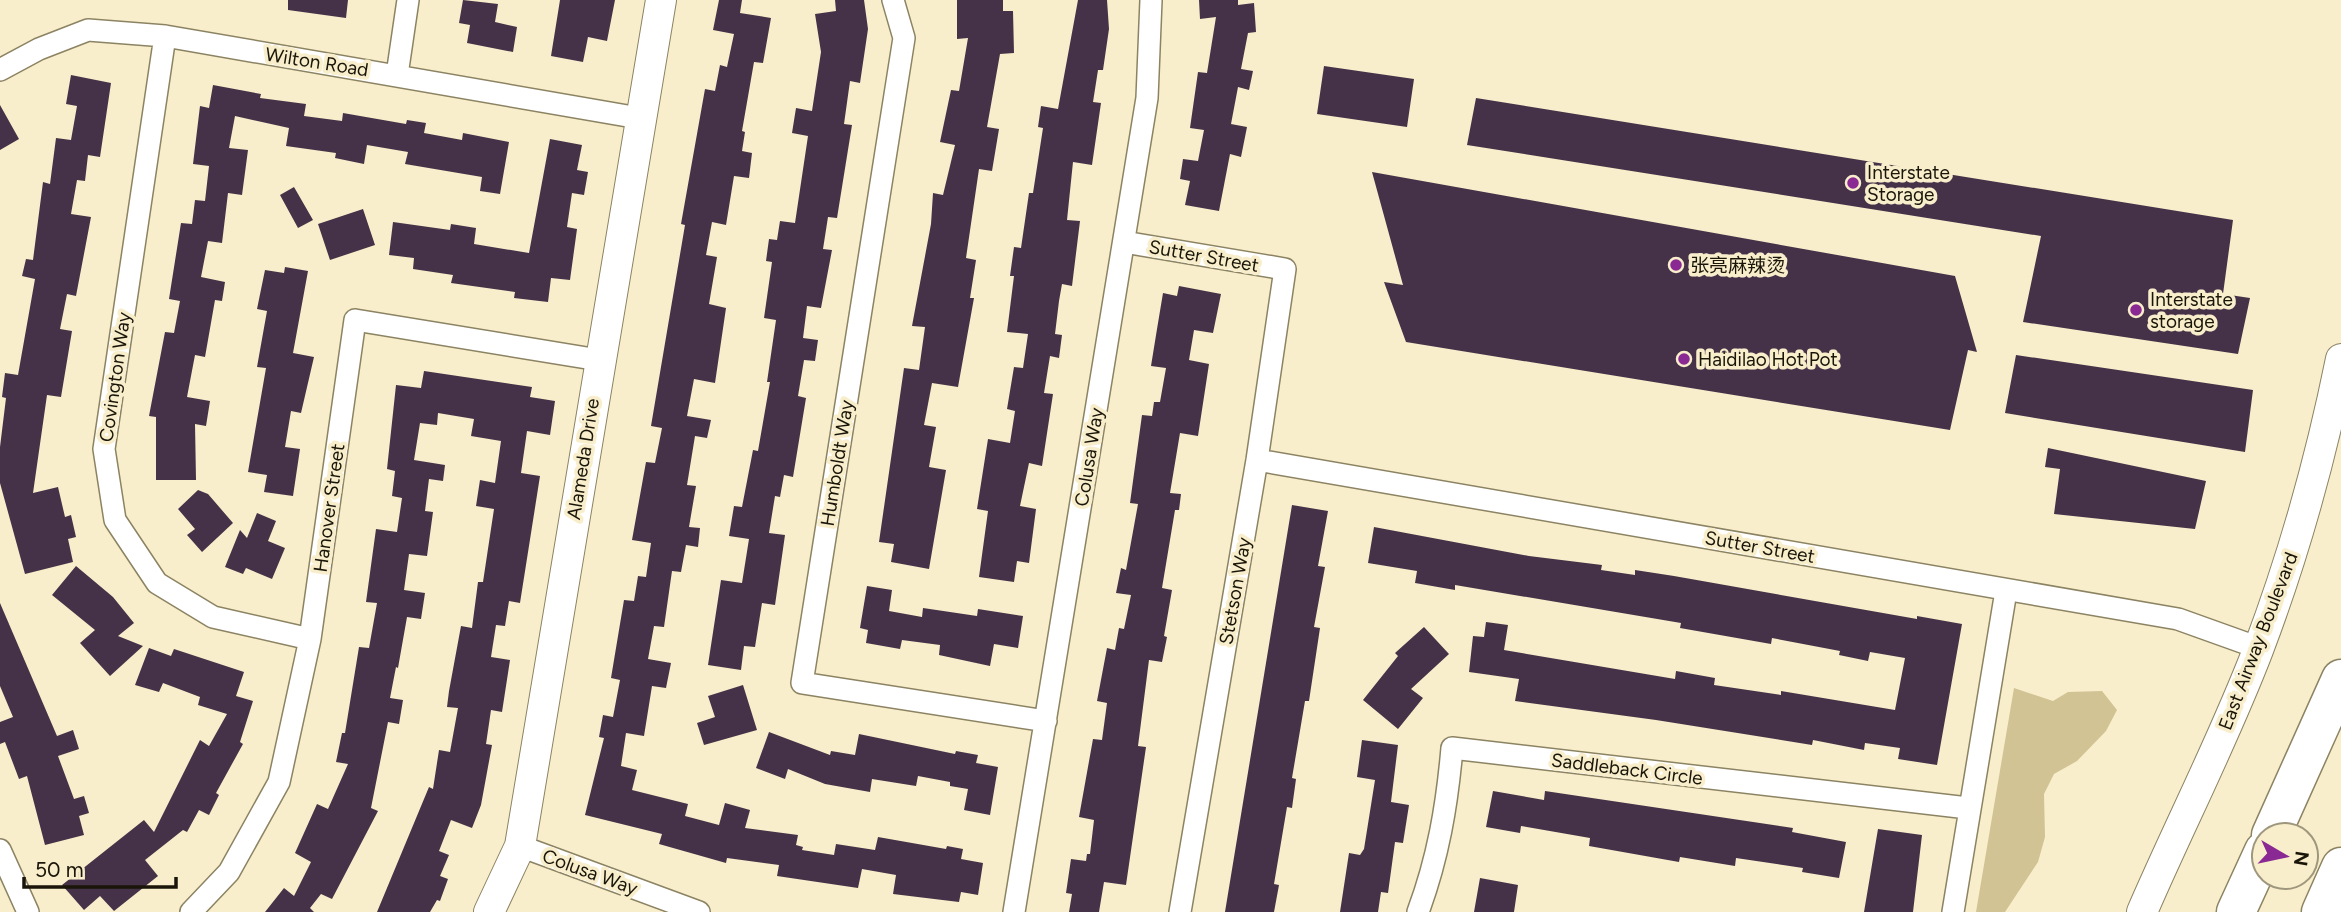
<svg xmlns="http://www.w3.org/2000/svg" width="2341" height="912" font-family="Figtree,'Noto Sans SC',sans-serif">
<rect width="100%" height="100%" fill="#f8eecb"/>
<path fill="#d1c393" d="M2014 688 2053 701 2068 692 2102 691 2117 710 2106 731 2077 761 2054 774 2044 794 2045 837 2038 862 2005 912H1976Z"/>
<path fill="#463248" d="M288 0H348L346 18 288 10Z
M463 0 498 4 495 22 517 27 513 52 467 43 470 25 459 23Z
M560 0H615L607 41 588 37 583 62 551 56Z
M719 0H742L740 13 771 18 763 63 754 62 742 131 745 132 742 151 752 153 749 178 734 176 726 225 712 222 706 255 717 257 709 304 726 308 715 383 694 379 687 416 711 420 707 438 695 436 687 485 696 486 689 527 700 528 698 547 686 545 681 572 672 571 664 627 654 626 648 659 671 663 666 688 652 686 644 736 626 733 621 766 637 770 632 790 688 804 685 816 719 825 725 803 750 810 745 828 798 835 796 845 803 847 802 850 834 855 836 844 875 850 878 837 946 849 947 846 963 849 961 859 983 863 978 895 961 892 959 902 893 894 896 875 862 869 858 888 777 876 779 865 727 858 726 863 659 844 662 834 585 815 604 738 599 737 603 715 613 717 620 680 611 678 624 600 634 601 638 576 646 577 651 543 632 540 646 462 655 463 662 428 651 426 685 225 681 224 705 89 715 91 720 65 727 67 734 34 713 30Z
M835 0H864L868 29 860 83 850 81 844 124 852 125 837 218 828 217 823 249 832 250 821 308 807 306 803 338 818 340 815 361 804 360 798 396 806 398 793 477 784 475 780 497 775 496 769 533 785 535 775 605 762 603 755 647 744 646 741 670 708 665 721 580 742 583 749 539 729 536 734 506 742 507 753 450 758 451 770 382H767L776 320 764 318 772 262 766 261 769 239 777 240 780 221 795 223 808 136 792 133 796 108 812 111 821 52 815 14 836 11Z
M957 0H1003V11H1013L1014 53 1000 54 987 127 999 129 992 171 979 169 966 258 976 260 970 298H974L958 387 932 383 924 425 936 427 929 467 946 470 929 569 891 562 894 544 879 542 904 368 919 370 925 327 912 326 931 224 933 193 943 195 955 145 940 142 951 90 959 91 968 38 957 39Z
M1078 0H1107L1109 29 1103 70H1098L1093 102 1101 103 1092 165 1073 162 1067 220 1080 221 1072 286 1062 284 1059 301 1055 334 1062 335 1059 358 1050 356 1044 393 1053 394 1042 466 1029 463 1020 506 1036 509 1029 563 1017 561 1014 582 979 577 988 511 977 509 988 439 1010 443 1015 411 1007 409 1014 367 1023 368 1028 334 1007 332 1014 276H1010L1014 247 1021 248 1029 193H1033L1043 128 1038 127 1041 106 1058 109Z
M1199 0H1238V5L1254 3 1256 32 1248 33 1241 69 1253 71 1249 90 1238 87 1231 124 1247 127 1241 157 1230 154 1219 211 1185 205 1190 181 1180 179 1183 159 1198 161 1204 130 1190 128 1198 72 1207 73 1216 17 1200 19Z
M1324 66 1414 79 1407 127 1317 114Z
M71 75 111 83 100 157 88 155 85 181 77 180 71 214 91 217 76 296 67 294 60 329 72 331 61 397 47 395 33 493 58 487 65 517 71 515 76 537 68 539 73 562 25 574 0 483V447L6 398 2 397 5 373 18 375 35 279 22 276 26 259 33 260 43 182 50 184 56 138 71 140 77 106 66 104Z
M213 85 261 94 260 98 306 104 304 116 342 121 343 113 406 124 407 120 426 123 424 133 462 140 463 133 509 142 500 194 480 191 482 177 405 164 408 152 367 145 364 164 335 158 336 153 286 146 289 128 235 116 229 148 248 150 242 195 228 193 222 243 208 241 201 277 225 282 222 301 215 300 205 357 195 355 187 397 210 401 206 426 195 424 196 480H156V417L149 416 165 332 174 333 180 301 169 299 181 223 192 224 195 200 205 201 209 166 193 164 200 106 209 108Z
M1476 98 2233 220 2223 294 2250 298 2238 354 2023 322 2041 236 1467 145Z
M0 105 19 139 0 150Z
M550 139 582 145 577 170 588 172 584 195 572 193 567 227 577 229 570 280 551 278 548 302 514 298 515 292 451 283 453 275 413 269 414 258 389 255 393 222 450 230 451 224 476 228 474 244 529 253Z
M1372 172 1955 276 1977 352 1968 350 1950 430 1406 342 1384 282 1403 285Z
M294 187 313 220 298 228 280 195Z
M363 209 375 245 330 260 318 224Z
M285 267 308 271 293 353 314 357 301 413 291 411 285 447 300 449 293 496 264 492 267 475 248 472 266 368 257 367 267 311 257 309 265 270 284 273Z
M1179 286 1221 294 1213 333 1194 330 1189 360 1209 364 1198 436 1180 433 1170 493 1181 494 1179 510H1175L1162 588 1172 590 1164 636 1167 637 1162 662 1149 660 1138 746 1146 747 1126 885 1104 882 1099 912H1069L1072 894 1066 893 1071 859 1086 861 1087 854H1090L1094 820 1079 817 1093 739 1102 740 1107 703 1097 701 1107 648 1115 650 1119 628 1124 629 1131 595 1116 593 1121 568 1126 570 1138 504 1130 503 1142 415 1152 416 1154 402H1160L1166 368 1151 366 1157 329 1163 293 1177 296Z
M2016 355 2253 390 2245 452 2005 413Z
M424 371 532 387 530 397 555 401 550 435 527 431 521 473 540 476 520 603 509 601 505 626 496 625 491 657 510 660 502 712 491 710 486 744 492 745 481 805 472 828 451 820 439 851 449 855 440 876 448 879 440 901 437 900 430 912H377L429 787 433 789 439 750 450 752 458 708 447 707 449 691 461 626 472 628 478 582H483L494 509 476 506 480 480 495 483 501 441 471 436 474 419 438 413 437 425 420 423 414 460 445 465 443 481 429 479 425 511 433 512 427 556 409 554 404 590 425 593 421 619 407 617 398 668 396 667 390 698 403 700 399 724 388 722 371 808 378 811 332 899 321 894 310 908 314 912H265L284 888 294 896 311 862 295 853 317 804 328 809 348 764 336 762 342 733H345L359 647 369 648 377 603 366 602 376 529 397 532 402 498 392 496 395 471 387 469 396 385 421 388Z
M2048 448 2206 481 2195 529 2054 514 2060 469 2045 467Z
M198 490 208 494 233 523 202 552 187 535 195 529 178 509Z
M1292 505 1328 511 1318 566 1325 567 1314 627 1320 628 1309 701H1305L1292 778 1296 779 1292 808 1287 807 1274 884 1279 885 1274 912H1225Z
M257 513 276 521 268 541 285 548 272 579 246 568 243 574 225 567 240 530 247 538Z
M1374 527 1529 556 1602 565 1601 570 1635 575V570L1674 576 1917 619V616L1962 624 1937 765 1898 759 1900 748 1865 743 1864 750 1813 740 1812 745 1656 720 1515 701 1519 679 1469 672 1473 636 1484 637 1486 622 1508 625 1504 650 1675 679 1676 671 1715 678 1714 685 1781 695V691L1895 710 1905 658 1870 652 1868 661 1839 655 1840 651 1772 638 1771 644 1680 628 1681 623 1455 585V590L1415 583 1417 571 1368 563Z
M76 566 113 597 134 623 118 636 143 646 110 676 80 643 95 630 52 595Z
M867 586 892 590 889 611 922 617 923 608 977 616 978 609 1023 616 1018 648 994 644 990 666 939 655 940 645 902 640 900 649 866 643 868 630 860 628Z
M0 603 57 736 73 730 79 749 58 756 74 799 84 796 89 813 79 816 84 835 45 845 27 776 19 779 5 742 0 744V722L13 717 0 686Z
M1424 627 1449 654 1411 689 1423 698 1398 729 1363 700 1398 656 1395 653Z
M149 648 171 656 174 649 244 672 236 696 253 701 240 742 243 744 216 793 219 795 209 815 199 810 187 832 183 830 145 860 158 876 114 911 100 896 84 910 62 885 144 820 154 832 200 740 209 746 227 714 198 705 200 697 163 683 159 692 135 685Z
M743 685 757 730 704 745 697 723 715 717 708 696Z
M769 732 830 755 831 751 855 755 859 734 955 754 956 751 978 755 976 763 998 767 990 815 964 810 968 789 950 786V782L918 776 916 786 872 779 870 792 825 784 788 769 785 779 756 768Z
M1362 740 1398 745 1391 802 1409 805 1403 843 1395 842 1388 893 1381 892 1378 912H1340L1349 853 1360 855 1364 849 1375 780 1357 777Z
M1493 791 1544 800 1545 791 1793 828 1792 832 1846 842 1839 878 1802 872 1803 868 1736 858 1735 866 1680 857 1679 862 1589 846 1590 838 1521 826 1520 833 1486 827Z
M1878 829 1922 835 1913 912H1864Z
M1480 878 1518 885 1514 912H1474Z"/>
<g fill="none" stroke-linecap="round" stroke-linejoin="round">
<defs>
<path id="street" d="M893 0 904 38 802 683 1046 721
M165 36 104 449 115 520 157 583 213 617 310 639
M0 70 39 49 88 30 165 36 639 118
M397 75 408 0
M1124 242 1285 269 1257 460 1180 912
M1257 460 2178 619 2259 648
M520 846 699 912
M0 850 28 912
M191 912 229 872 279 782 310 639 355 320 599 360
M1014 912 1147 98 1151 0
M1418 912C1438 858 1447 806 1452 748L1968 808
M1953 912 2006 591"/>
<path id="secondary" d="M489 912 520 846 661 0
M2142 912C2180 824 2224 739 2258 650 2294 555 2321 458 2341 359"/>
<path id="highway" d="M2271 835 2341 679
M2236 912 2264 851
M2321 912 2341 867"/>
</defs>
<use href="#street" stroke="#8c8363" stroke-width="24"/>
<use href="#secondary" stroke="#8c8363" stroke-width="32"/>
<use href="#highway" stroke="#8c8363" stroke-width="41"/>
<use href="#street" stroke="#fff" stroke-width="21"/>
<use href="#secondary" stroke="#fff" stroke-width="30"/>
<use href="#highway" stroke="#fff" stroke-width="38"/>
</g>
<g fill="#8a2993" stroke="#f8eecb" stroke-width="2.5">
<circle cx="1853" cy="183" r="7"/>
<circle cx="1676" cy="265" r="7"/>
<circle cx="2136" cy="310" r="7"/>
<circle cx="1684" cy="359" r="7"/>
</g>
<g text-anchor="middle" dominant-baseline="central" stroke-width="7" stroke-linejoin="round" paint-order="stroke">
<g font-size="19" fill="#191509" stroke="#f8eecb">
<text transform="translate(317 62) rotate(9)">Wilton Road</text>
<text transform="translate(1204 256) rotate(10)">Sutter Street</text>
<text transform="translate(115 377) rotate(-82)">Covington Way</text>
<text transform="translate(1089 457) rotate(-81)">Colusa Way</text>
<text transform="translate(583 459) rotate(-81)">Alameda Drive</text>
<text transform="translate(837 463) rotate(-81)">Humboldt Way</text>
<text transform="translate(329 508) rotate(-82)">Hanover Street</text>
<text transform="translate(1760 547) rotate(10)">Sutter Street</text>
<text transform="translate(1235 591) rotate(-80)">Stetson Way</text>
<text transform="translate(2258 641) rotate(-69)">East Airway Boulevard</text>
<text transform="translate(1627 769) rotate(7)">Saddleback Circle</text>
<text transform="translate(590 872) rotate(20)">Colusa Way</text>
</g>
<g font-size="19" fill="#191509" stroke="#f8eecb" text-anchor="start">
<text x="1867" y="172">Interstate<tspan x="1867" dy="22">Storage</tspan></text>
<text x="1690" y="265">张亮麻辣烫</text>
<text x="2150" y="299">Interstate<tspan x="2150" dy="22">storage</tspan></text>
<text x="1698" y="359">Haidilao Hot Pot</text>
</g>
</g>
<g transform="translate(2285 856) rotate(99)"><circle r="33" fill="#f8eecb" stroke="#9f977d" stroke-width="2"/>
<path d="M0-5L12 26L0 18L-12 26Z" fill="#8a2993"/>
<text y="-10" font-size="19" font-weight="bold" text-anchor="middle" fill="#191509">N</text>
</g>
<path d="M24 877v10h152v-10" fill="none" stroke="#191509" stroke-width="3.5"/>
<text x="35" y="877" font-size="21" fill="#191509" stroke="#f8eecb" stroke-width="5" paint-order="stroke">50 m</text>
</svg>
